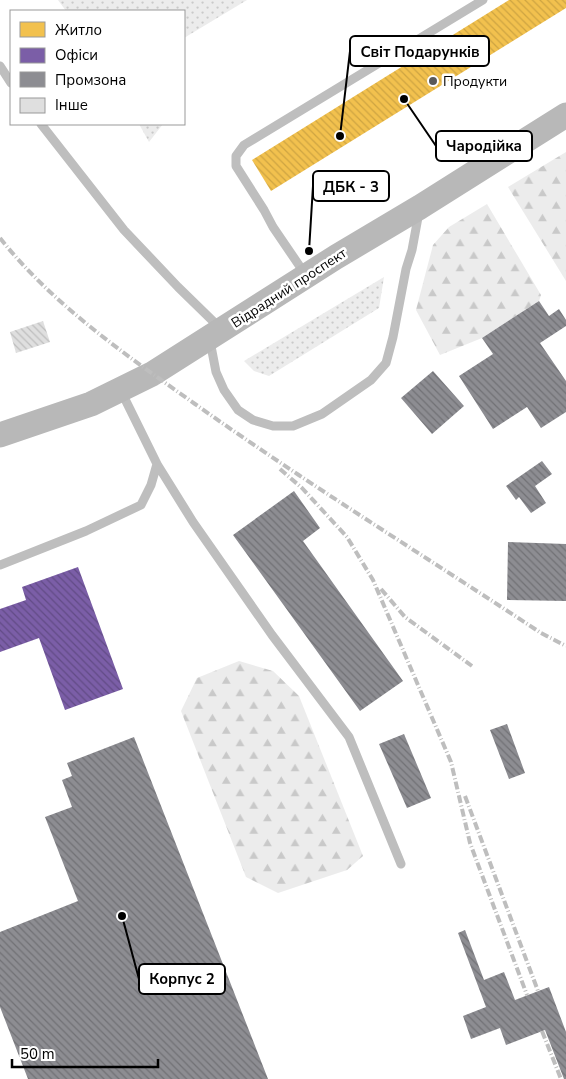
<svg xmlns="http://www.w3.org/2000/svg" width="566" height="1079" font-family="'Nunito Sans',sans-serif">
<defs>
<pattern id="grass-dots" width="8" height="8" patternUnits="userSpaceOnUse" patternTransform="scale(1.25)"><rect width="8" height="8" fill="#ececec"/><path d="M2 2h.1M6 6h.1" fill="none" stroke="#c9c9c9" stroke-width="1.8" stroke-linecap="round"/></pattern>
<pattern id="forest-firs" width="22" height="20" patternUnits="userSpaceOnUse" patternTransform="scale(1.25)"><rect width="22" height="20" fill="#ececec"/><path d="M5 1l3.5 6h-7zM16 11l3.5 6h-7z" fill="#c9c9c9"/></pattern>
<pattern id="homes-back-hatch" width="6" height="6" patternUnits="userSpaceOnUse" patternTransform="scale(1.25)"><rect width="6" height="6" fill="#f2c14e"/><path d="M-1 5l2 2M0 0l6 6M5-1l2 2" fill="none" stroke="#cea442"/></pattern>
<pattern id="offices-back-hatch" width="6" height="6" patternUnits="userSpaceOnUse" patternTransform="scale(1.25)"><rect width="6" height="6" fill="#7b5ea7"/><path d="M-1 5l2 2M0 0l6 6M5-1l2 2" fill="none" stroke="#624b86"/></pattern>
<pattern id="industry-back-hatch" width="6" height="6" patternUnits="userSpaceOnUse" patternTransform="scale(1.25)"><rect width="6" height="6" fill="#8d8d92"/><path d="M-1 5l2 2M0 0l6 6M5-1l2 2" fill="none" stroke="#717175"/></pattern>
<pattern id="building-back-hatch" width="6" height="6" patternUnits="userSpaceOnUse" patternTransform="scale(1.25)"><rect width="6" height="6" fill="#dfdfdf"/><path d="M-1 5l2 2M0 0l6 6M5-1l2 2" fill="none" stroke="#bebebe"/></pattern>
</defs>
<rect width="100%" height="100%" fill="#fff"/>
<path fill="url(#grass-dots)" d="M58 0H247L184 38V11H66Z
M139 124H163L149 142Z
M384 277 379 308 269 376 254 371 244 361Z"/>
<path fill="url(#forest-firs)" d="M566 152V281L508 187Z
M487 204 541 295 539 301 482 338 440 355 416 310 433 245 449 227Z
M239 661 273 671 299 696 363 856 347 870 278 893 246 877 181 711 197 678Z"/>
<path fill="url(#homes-back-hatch)" d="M509 0H566V8L271 191 252 160Z"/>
<path fill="url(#offices-back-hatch)" d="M78 567 123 689 65 710 39 638 0 652V609L26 600 22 587Z"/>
<path fill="url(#industry-back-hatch)" d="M539 301 549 316 559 309 566 320V326L540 343 566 381V412L541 428 527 407 493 429 459 376 493 354 482 338Z
M433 371 464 406 432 434 401 398Z
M542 461 552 474 535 486 546 503 531 513 519 497 516 500 506 486Z
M294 491 320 528 303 541 403 681 360 711 233 535Z
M508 542 566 544V601L507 600Z
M507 724 525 773 509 779 490 730Z
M404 734 431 798 407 808 379 744Z
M134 737 268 1079H28L0 1007V932L78 901 45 817 72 807 62 780 72 776 67 763Z
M465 930 484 980 504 972 515 1000 549 987 566 1032V1079H564L545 1030 506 1045 500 1028 471 1039 463 1016 486 1007 458 933Z"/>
<path fill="url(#building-back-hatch)" d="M43 321 50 342 16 353 10 332Z"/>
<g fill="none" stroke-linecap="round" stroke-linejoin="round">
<path stroke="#bebebe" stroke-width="9" d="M0 66 11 83
M41 124 124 230 178 287 220 328
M305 274 273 227 264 210 236 166V156L244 145 483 0
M211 340V346L216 372 224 390 238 410 253 420 273 426H293L322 414 371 380 386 363 393 337 406 269 412 250 419 212
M121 391 157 464 193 522 272 635 349 737 401 864
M0 565 86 531 141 505 151 485 157 464"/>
<path stroke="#b8b8b8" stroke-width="25" d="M0 435 91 404 152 374 336 257 420 207 566 115"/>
<path stroke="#bebebe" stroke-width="4" stroke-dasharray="8 2.5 1 2.5" stroke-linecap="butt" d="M0 238C53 305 126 355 195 404 308 484 426 557 541 633L566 646
M280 469 302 488 347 537 373 580 451 762 470 843 527 995
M381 589 405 617 472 666
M465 796 538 991
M542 1031 561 1079"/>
</g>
<circle fill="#595959" stroke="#fff" stroke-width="2" cx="433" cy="81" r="5"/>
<g text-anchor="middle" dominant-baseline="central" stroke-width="5" stroke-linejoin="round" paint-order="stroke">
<g font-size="14" fill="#000" stroke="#fff" text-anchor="start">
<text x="443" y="81">Продукти</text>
</g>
<g font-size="14" fill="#000" stroke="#fff">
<text transform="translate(289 288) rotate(-33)">Відрадний проспект</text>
</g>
</g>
<path fill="none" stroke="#000" stroke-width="2" d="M340 136L350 51M404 99L436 146M309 251L313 186M122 916L139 979"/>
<g fill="#000" stroke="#fff" stroke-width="2">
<circle cx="340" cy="136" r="5"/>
<circle cx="404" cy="99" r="5"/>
<circle cx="309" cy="251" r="5"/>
<circle cx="122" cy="916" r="5"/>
</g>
<g fill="#fff" stroke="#000" stroke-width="2">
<rect x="350" y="36" width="139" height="30" rx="5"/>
<rect x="436" y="131" width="96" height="30" rx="5"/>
<rect x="313" y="171" width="76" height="30" rx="5"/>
<rect x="139" y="964" width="86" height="30" rx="5"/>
</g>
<g font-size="15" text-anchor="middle" font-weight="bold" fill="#000">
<text x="420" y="57">Світ Подарунків</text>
<text x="484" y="151">Чародійка</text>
<text x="351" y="192">ДБК - 3</text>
<text x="182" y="984">Корпус 2</text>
</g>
<rect x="10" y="10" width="175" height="115" fill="#ffffff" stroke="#999999"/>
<rect x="20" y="22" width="25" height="15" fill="#f2c14e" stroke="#999999"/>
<text x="55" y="35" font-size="15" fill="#000000">Житло</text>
<rect x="20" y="48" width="25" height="15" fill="#7b5ea7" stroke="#999999"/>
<text x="55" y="60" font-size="15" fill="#000000">Офіси</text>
<rect x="20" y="72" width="25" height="15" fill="#8d8d92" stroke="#999999"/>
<text x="55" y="85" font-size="15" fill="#000000">Промзона</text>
<rect x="20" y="98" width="25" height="15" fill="#dfdfdf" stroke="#999999"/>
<text x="55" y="110" font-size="15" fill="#000000">Інше</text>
<path d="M12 1059v8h146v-8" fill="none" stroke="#000000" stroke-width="2.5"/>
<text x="20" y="1059" font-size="15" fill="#000000" stroke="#ffffff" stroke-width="4" paint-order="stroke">50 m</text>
</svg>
